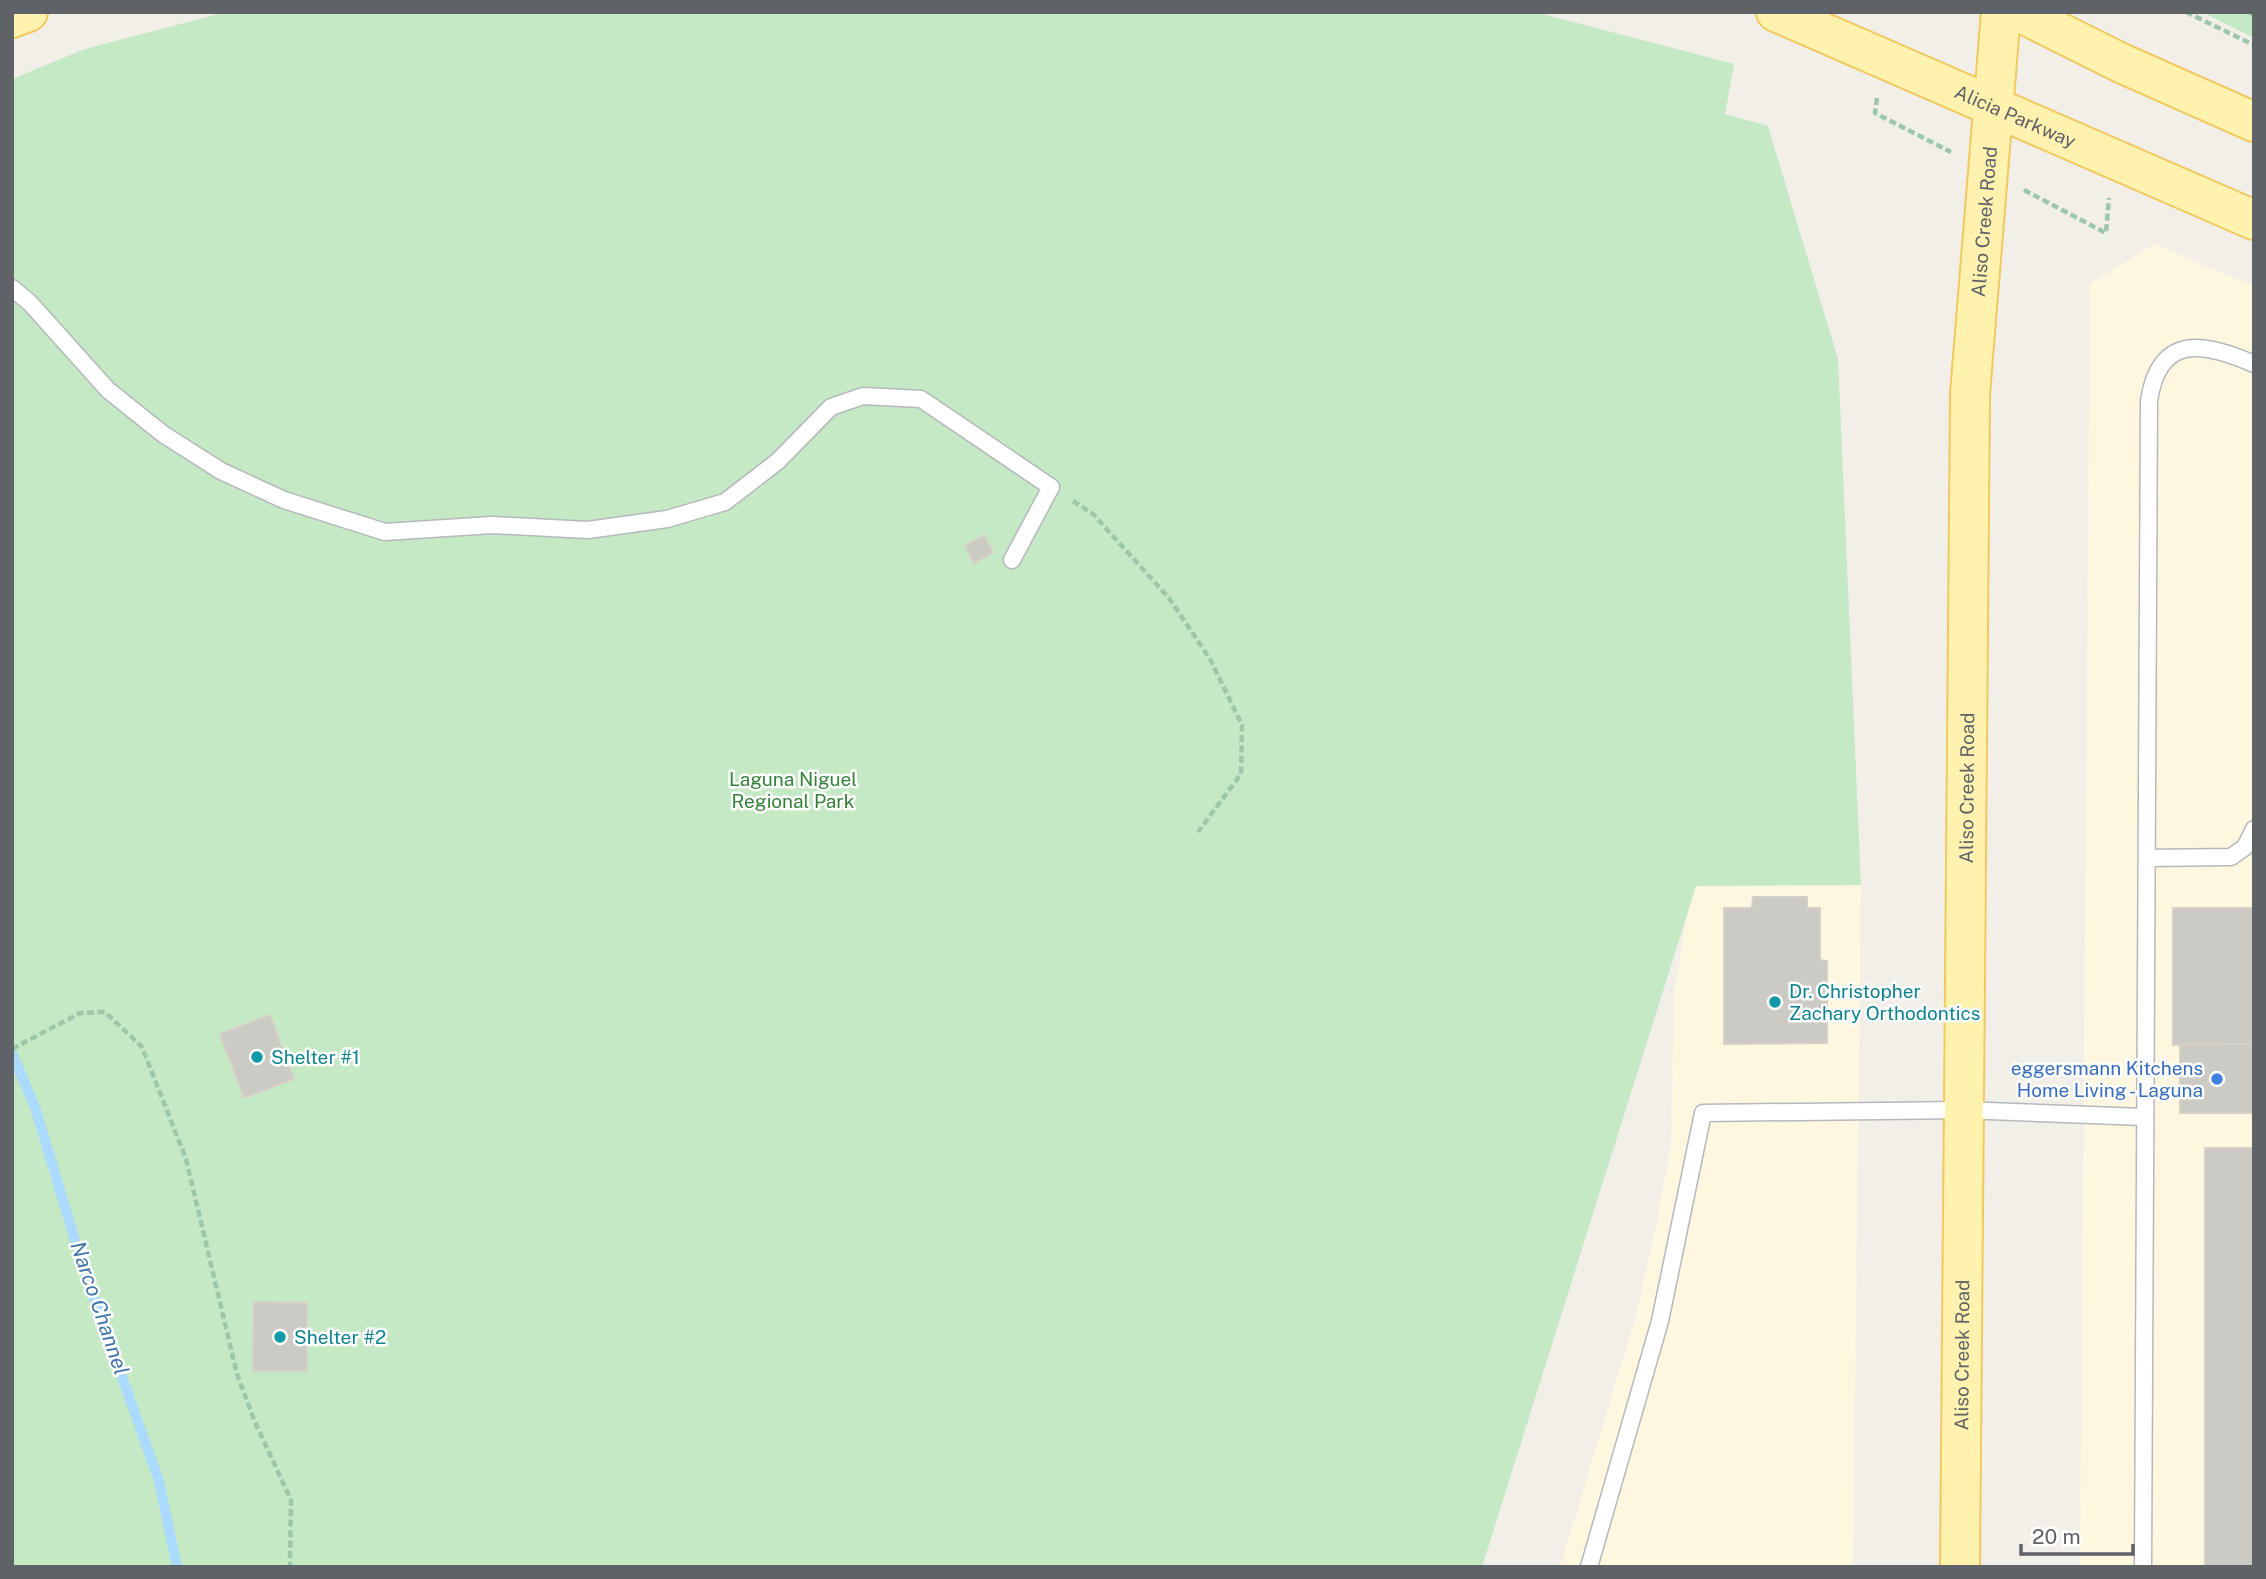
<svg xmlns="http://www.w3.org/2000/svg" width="2266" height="1579" font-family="'Public Sans',sans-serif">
<rect width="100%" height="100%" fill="#f1efe8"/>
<path fill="#fef7e0" d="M2154 244 2254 286V1567H2080L2090 284Z
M1861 885 1853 1567H1560L1636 1315 1656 1226 1671 1143 1674 995 1689 902 1696 886Z"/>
<path fill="#c5e8c5" d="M226 12H1535L1734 64 1725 114 1768 126 1838 359 1861 885 1696 886 1482 1567H12V79L85 49Z
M2202 12H2254V38Z"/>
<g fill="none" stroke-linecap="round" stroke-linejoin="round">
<path stroke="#aadaff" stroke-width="10" d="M12 1053 36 1110 82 1264 159 1481 177 1567"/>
</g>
<path fill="#cccac5" stroke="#d6d1c6" stroke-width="2" d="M984 535 993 552 974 563 965 546Z
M1753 897H1807V908H1820V960L1827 961V1043L1724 1044V908H1752Z
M2173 908H2254V1044L2173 1045Z
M270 1015 294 1079 244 1098 220 1034Z
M2180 1044H2254V1113H2180Z
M2205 1148H2254V1567H2205Z
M254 1302 307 1303V1371H253Z"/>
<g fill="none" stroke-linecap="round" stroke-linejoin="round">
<defs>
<path id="lane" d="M12 288 30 303 108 390 163 434 221 471 284 500 385 532 492 525 588 530 667 519 725 502 778 461 831 407 863 396 921 399 1051 487 1012 560
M2147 858 2231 857 2245 847 2254 829
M2143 1565 2149 401C2159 333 2204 342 2254 364
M1589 1567 1660 1321 1703 1113 1963 1110 2143 1117"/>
<g id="primary">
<path id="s1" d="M1776 12 2254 220"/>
<path d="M2019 12 2121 63 2254 122"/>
<path d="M12 18 28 12"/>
<path id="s2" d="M1960 1567 1970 394 2001 12"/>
</g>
</defs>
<use href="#lane" stroke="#b5b8bc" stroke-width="19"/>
<use href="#primary" stroke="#f2c960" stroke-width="42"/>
<path stroke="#9cc7a9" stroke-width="4.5" stroke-dasharray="7 3.5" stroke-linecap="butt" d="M2186 12 2254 45
M2249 12 2254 15
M1877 98 1875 113 1951 152
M2024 190 2106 233 2109 198
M1073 501 1093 514 1169 598 1210 659 1242 725 1241 774 1198 832
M12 1049 80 1013 105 1012 142 1047 186 1159 237 1374 255 1422 291 1500 290 1567"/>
<use href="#lane" stroke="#fff" stroke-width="16"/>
<use href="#primary" stroke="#fff2af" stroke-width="38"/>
</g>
<g fill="#0f9aa8" stroke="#fff" stroke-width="2.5">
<circle cx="1775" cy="1002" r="7"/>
<circle cx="257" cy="1057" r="7"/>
<circle cx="280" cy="1337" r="7"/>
</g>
<circle fill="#3f7fe0" stroke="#fff" stroke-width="2.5" cx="2217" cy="1079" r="7"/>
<g text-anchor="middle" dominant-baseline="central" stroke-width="5" stroke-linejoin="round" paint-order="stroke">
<g font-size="19" fill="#5f6368" stroke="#fff">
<text stroke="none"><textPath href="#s1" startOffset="261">Alicia Parkway</textPath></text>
<text stroke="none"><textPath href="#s2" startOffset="1346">Aliso Creek Road</textPath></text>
<text stroke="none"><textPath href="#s2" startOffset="779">Aliso Creek Road</textPath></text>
<text stroke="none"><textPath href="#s2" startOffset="212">Aliso Creek Road</textPath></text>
</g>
<g font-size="19" fill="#348238" stroke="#fff">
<text x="793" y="779">Laguna Niguel<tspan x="793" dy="22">Regional Park</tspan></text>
</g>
<g font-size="19" fill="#0d838f" stroke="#fff" text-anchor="start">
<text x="1789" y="991">Dr. Christopher<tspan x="1789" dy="22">Zachary Orthodontics</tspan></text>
<text x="271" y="1057">Shelter #1</text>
<text x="294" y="1337">Shelter #2</text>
</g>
<g font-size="19" fill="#366cbe" stroke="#fff" text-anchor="end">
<text x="2203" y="1068">eggersmann Kitchens<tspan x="2203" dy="22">Home Living - Laguna</tspan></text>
</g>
<g font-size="21" font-style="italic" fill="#4174aa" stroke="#fff">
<text transform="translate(100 1308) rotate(71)">Narco Channel</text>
</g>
</g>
<rect width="2266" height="1579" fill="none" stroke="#5f6368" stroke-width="28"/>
<path d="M2021 1544v10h112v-10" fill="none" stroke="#5f6368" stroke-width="3.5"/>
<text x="2032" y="1544" font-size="21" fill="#5f6368" stroke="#ffffff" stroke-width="5" paint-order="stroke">20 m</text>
</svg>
